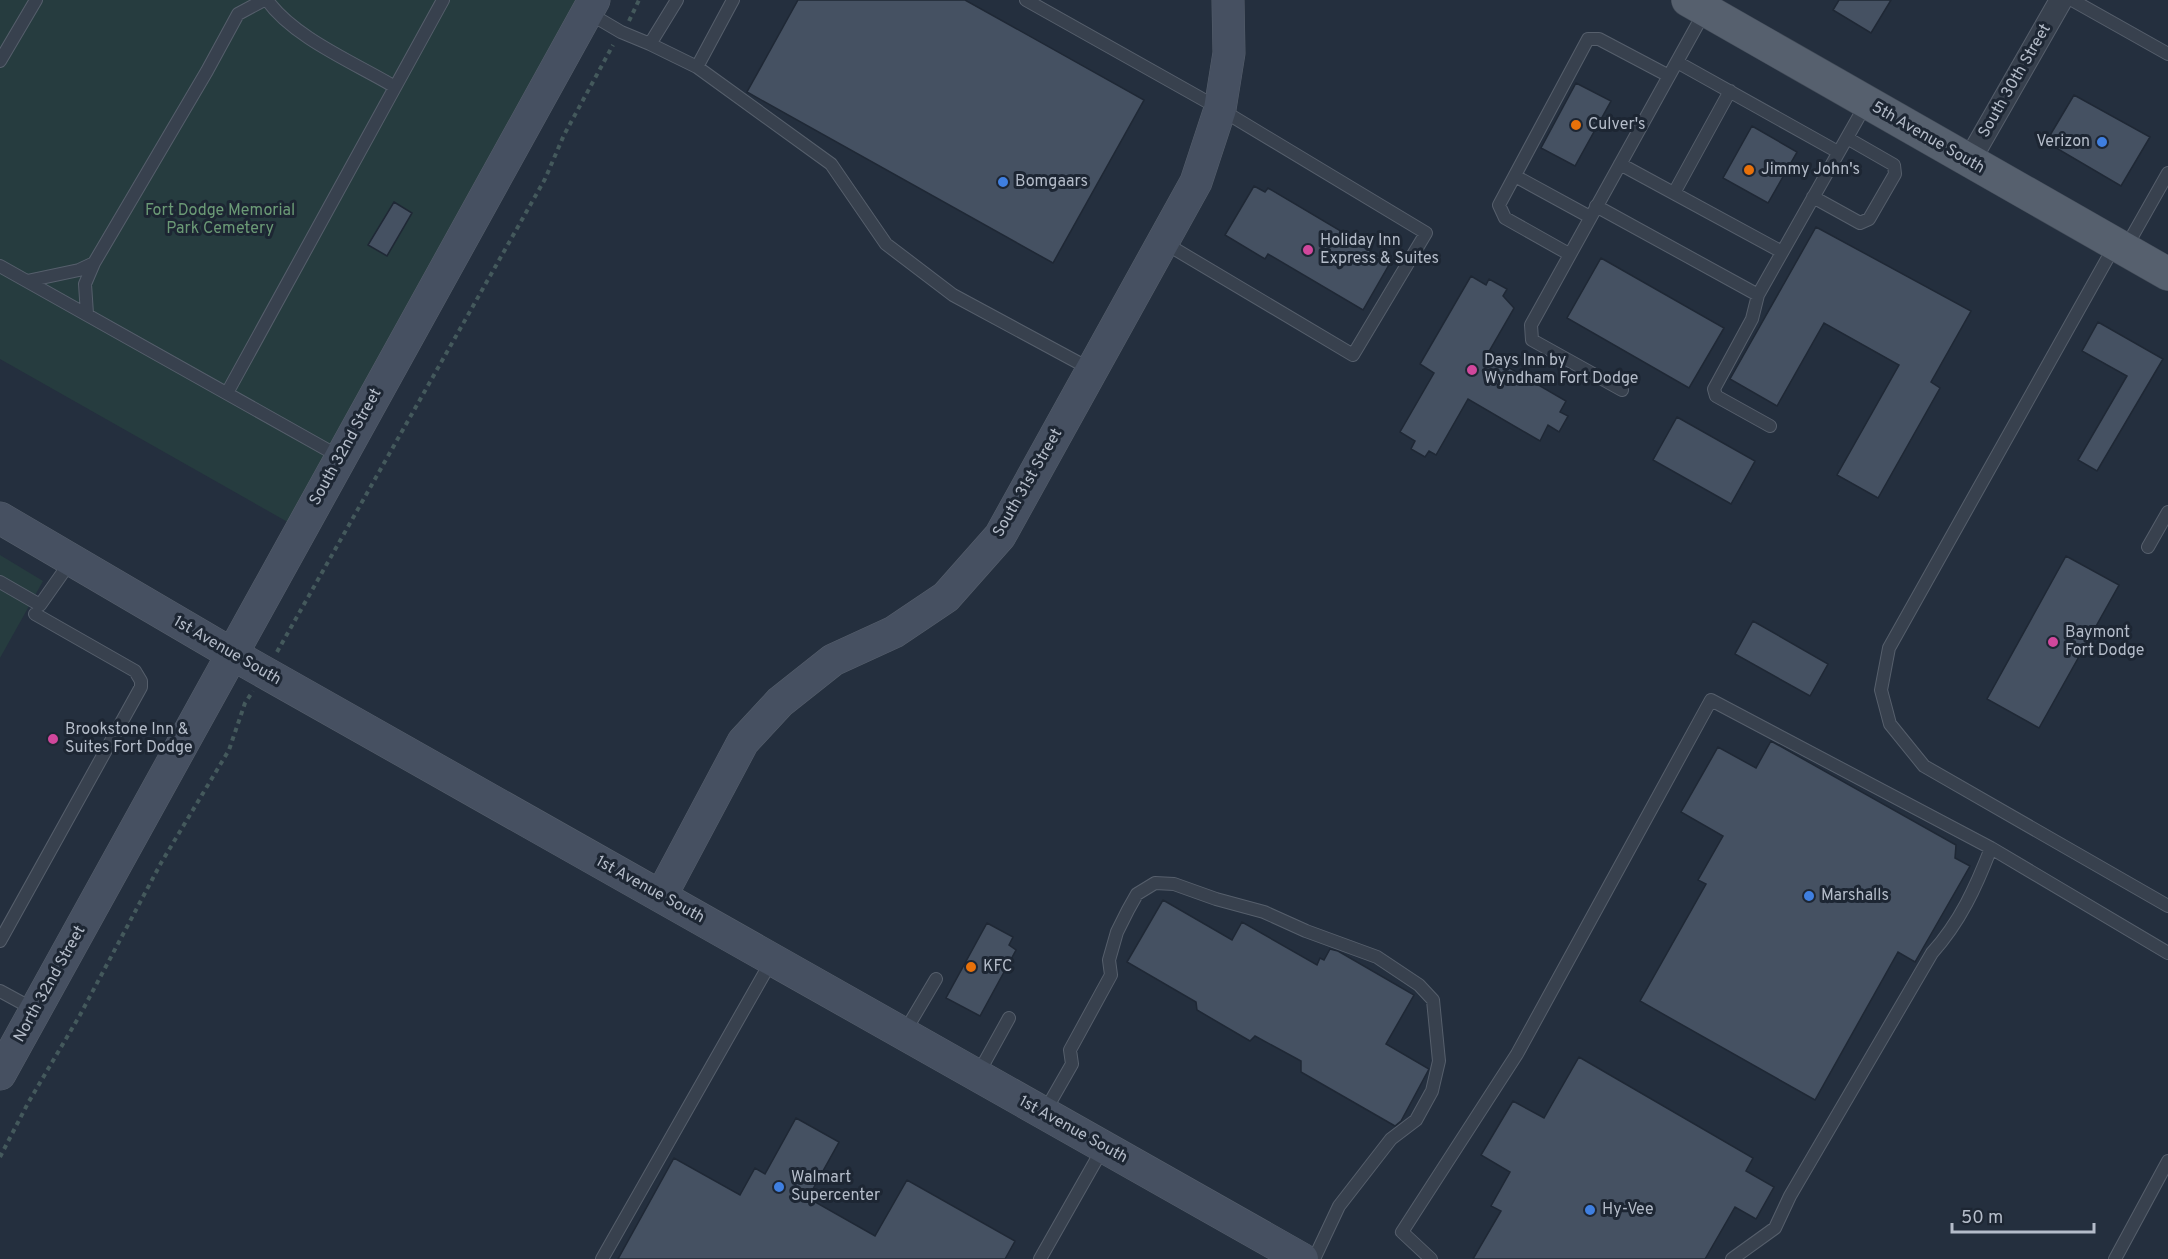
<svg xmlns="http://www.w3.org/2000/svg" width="2168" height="1259" font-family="Overpass,sans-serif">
<rect width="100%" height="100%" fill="#242f3e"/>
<path fill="#263c3f" d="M0 0H594L300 529 0 359Z
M0 555 43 581 0 658Z"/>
<path fill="#455162" stroke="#1f2835" stroke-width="1.5" d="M798 0H965L1144 100 1053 263 747 92Z
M1839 0H1891L1871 33 1833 10Z
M1576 83 1611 101 1575 166 1541 148Z
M2074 95 2150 137 2121 186 2046 142Z
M1752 126 1797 152 1768 203 1723 178Z
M1254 186 1265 192 1268 188 1361 243 1360 245 1390 263 1363 310 1268 254 1265 259 1225 235Z
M394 202 412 213 387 256 368 245Z
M1816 227 1971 311 1931 382 1940 388 1878 498 1837 475 1899 365 1824 323 1777 406 1730 379Z
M1601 258 1724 328 1689 388 1567 318Z
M1471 276 1486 285 1489 279 1507 289 1503 296 1514 308 1487 355 1566 401 1560 412 1568 416 1559 432 1548 425 1540 441 1468 399 1436 455 1429 451 1425 457 1411 449 1415 441 1400 432 1434 373 1420 364Z
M2098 322 2163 359 2097 471 2078 460 2127 376 2082 351Z
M1677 417 1755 461 1731 504 1653 460Z
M2066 556 2119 585 2039 728 1987 699Z
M1753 621 1828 664 1810 696 1735 654Z
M1771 741 1956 845 1955 858 1970 866 1915 962 1898 952 1815 1100 1640 1001 1706 884 1698 880 1723 836 1681 812 1718 747 1756 768Z
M1163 900 1232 940 1242 922 1317 965 1320 958 1324 960 1330 949 1338 951 1414 995 1386 1044 1429 1069 1401 1121 1395 1126 1301 1072V1061L1255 1036 1250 1041 1197 1010 1196 1002 1127 962Z
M987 923 1013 937 1009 945 1016 950 980 1016 946 998Z
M1579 1057 1753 1158 1746 1171 1774 1187 1756 1219 1735 1207 1705 1259H1473L1501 1211 1491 1206 1510 1172 1481 1155 1513 1101 1544 1118Z
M796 1118 839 1142 808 1198 875 1236 907 1180 1015 1241 1005 1259H618L674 1158 740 1195 755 1168 765 1174Z"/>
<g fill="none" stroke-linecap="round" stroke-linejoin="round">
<defs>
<path id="lane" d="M267 0C294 38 355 63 395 87
M677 0 650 44 697 67
M733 0 697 67 831 164 886 244 953 295 1092 370
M1026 0 1220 109 1426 233 1353 355 1163 242
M2072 0 2168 54
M587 12 621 32 650 44
M0 61 36 0
M1677 62 1838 152
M1620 164 1782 252
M1515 176 1590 217
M1674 193 1730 91
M1813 197 1860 223 1869 219 1895 174 1894 165 1847 138
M1596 206 1758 295 1866 104
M2115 245 1889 648 1881 690 1890 724 1924 766 2168 906
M2125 249 2168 173
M1569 254 1505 218 1499 205 1588 39H1599L1669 76
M0 266 340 457
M27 281 79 270 94 263
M1758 295 1752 319 1714 389 1716 396 1770 426
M87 314 85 284 94 263 207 71 238 14 264 0
M1622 390 1532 340 1531 325 1705 11
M227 393 443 0
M2148 547 2168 512
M0 582 40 605 71 561
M0 941 141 687V681L135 671 35 614
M0 991 35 1010
M904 1033 936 979
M978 1074 1009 1018
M1044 1113 1072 1064 1070 1050 1111 975 1109 960 1117 932 1128 910 1137 894 1155 883 1174 884 1216 899 1264 912 1306 931 1377 957 1419 985 1433 1000 1439 1061 1432 1091 1416 1120 1391 1139 1339 1206 1314 1259
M602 1259 772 960
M1040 1259 1103 1148
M1431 1259 1402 1232 1517 1054 1711 700 1991 848 2168 953
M1732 1259 1775 1228 1790 1196 1932 953C1960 922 1976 887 1991 848
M2115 1259 2168 1161"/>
<path id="street" d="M1969 161 2061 0"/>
<path id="secondary" d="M0 518 232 654 1302 1259
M661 896 743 742 780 702 833 660 894 632 946 597 1000 536 1196 182 1220 109 1229 53 1228 0
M0 1074 594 0"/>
<path id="primary" d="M1688 0 2168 274"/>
</defs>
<use href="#lane" stroke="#565f6c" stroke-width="14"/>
<use href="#street" stroke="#565f6c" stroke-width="24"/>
<use href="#secondary" stroke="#565f6c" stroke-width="33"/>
<use href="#primary" stroke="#414a57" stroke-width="34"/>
<path stroke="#44595c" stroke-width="4" stroke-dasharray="4.5 4.5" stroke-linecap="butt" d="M629 21 639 0
M277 652 545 179 564 135 613 45
M0 1157 28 1103 80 1015 161 863 229 750 245 703 253 691"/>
<use href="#lane" stroke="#38414e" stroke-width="12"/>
<use href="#street" stroke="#38414e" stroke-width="22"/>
<use href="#secondary" stroke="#465061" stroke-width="32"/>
<use href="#primary" stroke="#56606e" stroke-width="33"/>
</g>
<g fill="#e8710a" stroke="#1d2633" stroke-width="2">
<circle cx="1576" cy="125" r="6"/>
<circle cx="1749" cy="170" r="6"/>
<circle cx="971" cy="967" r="6"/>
</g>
<g fill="#3f7fe0" stroke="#1d2633" stroke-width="2">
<circle cx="2102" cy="142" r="6"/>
<circle cx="1003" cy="182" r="6"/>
<circle cx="1809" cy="896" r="6"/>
<circle cx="779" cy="1187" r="6"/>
<circle cx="1590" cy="1210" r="6"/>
</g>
<g fill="#d1479c" stroke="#1d2633" stroke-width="2">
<circle cx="1308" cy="250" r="6"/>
<circle cx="1472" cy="370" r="6"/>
<circle cx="2053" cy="642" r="6"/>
<circle cx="53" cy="739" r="6"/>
</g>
<g text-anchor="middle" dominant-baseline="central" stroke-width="6" stroke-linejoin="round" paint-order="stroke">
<g font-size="16" fill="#b4bcc9" stroke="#1d2633">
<text transform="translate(2015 81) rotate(-60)">South 30th Street</text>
<text transform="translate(1928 138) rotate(30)">5th Avenue South</text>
<text transform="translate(346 447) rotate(-61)">South 32nd Street</text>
<text transform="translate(1028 483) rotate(-60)">South 31st Street</text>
<text transform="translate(227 651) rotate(30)">1st Avenue South</text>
<text transform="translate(650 890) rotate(29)">1st Avenue South</text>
<text transform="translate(50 984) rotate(-61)">North 32nd Street</text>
<text transform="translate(1073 1130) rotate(29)">1st Avenue South</text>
</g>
<g font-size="16" fill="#b4bcc9" stroke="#1d2633" text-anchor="start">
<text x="1588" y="125">Culver's</text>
<text x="2090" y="142" text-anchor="end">Verizon</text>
<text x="1761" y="170">Jimmy John's</text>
<text x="1015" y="182">Bomgaars</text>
<text x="1320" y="241">Holiday Inn<tspan x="1320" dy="18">Express &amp; Suites</tspan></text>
<text x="1484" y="361">Days Inn by<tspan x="1484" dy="18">Wyndham Fort Dodge</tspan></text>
<text x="2065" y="633">Baymont<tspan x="2065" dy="18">Fort Dodge</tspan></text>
<text x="65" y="730">Brookstone Inn &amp;<tspan x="65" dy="18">Suites Fort Dodge</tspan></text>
<text x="1821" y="896">Marshalls</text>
<text x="983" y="967">KFC</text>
<text x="791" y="1178">Walmart<tspan x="791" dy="18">Supercenter</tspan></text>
<text x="1602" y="1210">Hy-Vee</text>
</g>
<g font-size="16" fill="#6b9a76" stroke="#1d2633">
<text x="220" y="211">Fort Dodge Memorial<tspan x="220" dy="18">Park Cemetery</tspan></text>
</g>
</g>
<path d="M1952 1223v9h142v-9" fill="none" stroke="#b4bcc9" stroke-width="3"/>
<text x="1961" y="1223" font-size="18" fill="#b4bcc9" stroke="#1d2633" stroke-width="4.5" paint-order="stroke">50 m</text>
</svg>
